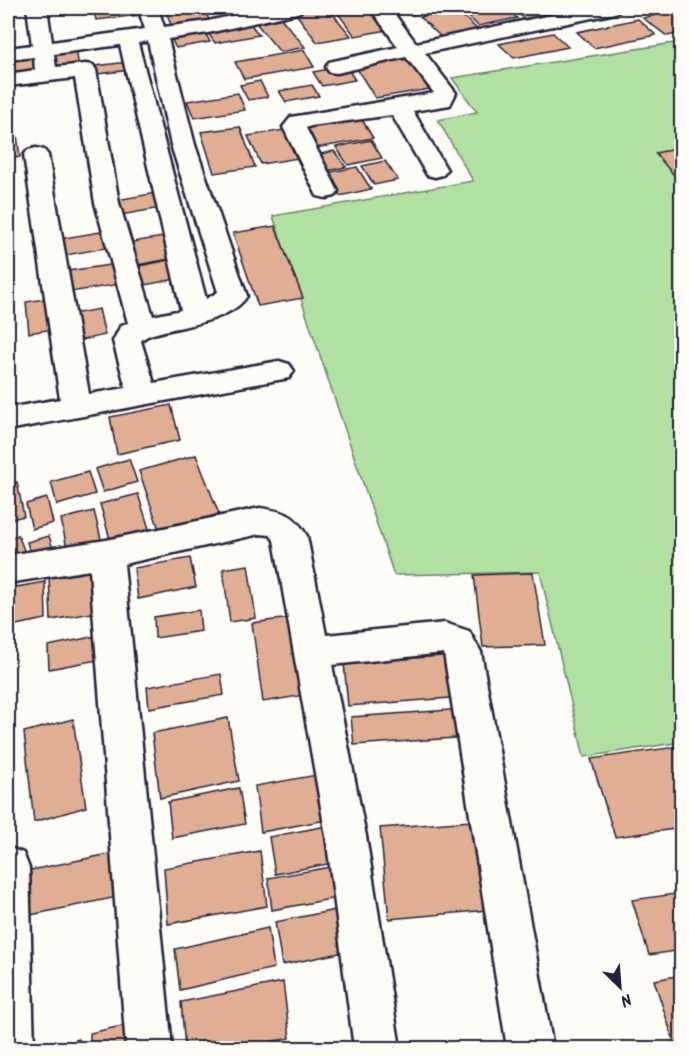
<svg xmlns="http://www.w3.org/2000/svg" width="689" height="1056" font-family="Kalam,sans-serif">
<rect width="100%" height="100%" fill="#fdfcf7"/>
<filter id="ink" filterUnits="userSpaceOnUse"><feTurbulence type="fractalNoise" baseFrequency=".0167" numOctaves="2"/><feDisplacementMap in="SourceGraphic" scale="12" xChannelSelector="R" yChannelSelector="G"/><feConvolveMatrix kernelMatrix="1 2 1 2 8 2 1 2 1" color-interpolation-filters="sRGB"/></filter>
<g filter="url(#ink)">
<path fill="#b2e2a1" stroke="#6a826e" stroke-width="1.5" d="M681 42V742L584 757 540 572 394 575 273 216 473 181 438 120 477 112 452 78Z"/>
<path fill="#e0ae93" stroke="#22223b" stroke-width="1.5" d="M93 8H137L139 15 96 20Z
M165 8H204L209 20 171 25Z
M208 8H240L211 13Z
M314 8H328L351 36 317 42 294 11Z
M334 8H369L387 30 355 36Z
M405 8H446L413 15Z
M468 8H506L517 18 478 26 461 9Z
M511 8H555L561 13 526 20Z
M455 9 478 30 442 38 420 17Z
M672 11 682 18V33L667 36 643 18Z
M280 17 305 47 280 52 256 23Z
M638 19 656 35 594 48 577 32Z
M249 22 259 35 215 43 206 30Z
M203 29 210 42 176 48 169 35Z
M553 33 568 47 514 58 499 44Z
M76 46 79 70 50 74 46 49Z
M304 50 314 67 244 79 235 62Z
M40 52 43 74 9 78 8 55Z
M408 59 430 89 375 98 356 67Z
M128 62 130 70 89 75 87 67Z
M346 66 355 80 322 86 313 72Z
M260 81 268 97 248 100 240 85Z
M312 85 319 96 286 102 279 91Z
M238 93 245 110 194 118 187 101Z
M361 118 373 138 316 148 306 128Z
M240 127 255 167 214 173 201 132Z
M290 129 305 157 261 164 248 136Z
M17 135 20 157 8 159V137Z
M371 140 382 158 348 165 336 147Z
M682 148V181L680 182 655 153Z
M334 151 346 167 327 171 316 155Z
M385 161 398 180 374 185 362 166Z
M357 167 371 189 340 196 326 173Z
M156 193 161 208 115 216 111 201Z
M275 226 303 298 258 306 233 233Z
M112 230 116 246 61 256 58 239Z
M169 236 175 258 137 265 132 242Z
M174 259 181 278 145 285 139 266Z
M117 264 121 284 64 293 61 272Z
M56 297 60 328 29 333 26 302Z
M99 309 105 335 72 342 67 315Z
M171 405 180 440 117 454 110 417Z
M196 455 219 514 160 532 139 471Z
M129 459 137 482 103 492 95 469Z
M88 472 95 494 57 505 51 482Z
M17 482 24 516 8 520V484Z
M138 494 151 535 112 546 100 504Z
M47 498 53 523 32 529 26 504Z
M94 511 102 543 68 553 61 519Z
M18 535 26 555 8 562V539Z
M49 536 53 549 31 556 27 542Z
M190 558 196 587 138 599 134 568Z
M248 565 256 618 230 622 223 569Z
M100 567 104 611 51 620 49 576Z
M533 573 545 645 483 647 474 575Z
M45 582 46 619 11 626V588Z
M199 610 201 631 155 638 154 617Z
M298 617 311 694 263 702 252 623Z
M106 634 108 658 49 669 48 646Z
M456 655 463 697 348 706 344 663Z
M221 674 224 695 149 708 147 687Z
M464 709 469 737 354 745 351 717Z
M228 718 239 781 160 798 152 733Z
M73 719 86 807 34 822 24 732Z
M682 746V828L615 837 591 759Z
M328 773 337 818 261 832 255 786Z
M239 788 245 824 172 838 168 802Z
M484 820 499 909 389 919 380 828Z
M337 824 343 861 275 874 269 837Z
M260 851 267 906 168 924 164 868Z
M119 852 122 896 21 917V872Z
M342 865 347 896 272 910 268 878Z
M682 893V950L649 955 632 900Z
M351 907 359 949 282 965 275 922Z
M268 928 274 968 180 990 175 949Z
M682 975V1048H676L654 980Z
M283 982 290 1038 238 1048H185L181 1002Z
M135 1023 137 1048H90V1033Z
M79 1039 80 1048H51Z"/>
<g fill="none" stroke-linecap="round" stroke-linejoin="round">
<defs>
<path id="street" d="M27 8H47L52 42 145 29 138 8H158L164 27 208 21 268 8H303L300 12 293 14 208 33 168 39 195 145 247 296C226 329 152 326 141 341L154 383 279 361 289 364 294 371 289 378 8 430V408L60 399 24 155 28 150 36 148 44 150 48 155 89 394 126 388 113 341 121 325 128 323 95 203 75 78 8 86V74L35 70 34 57 8 60V48L32 45ZM148 41 171 145 218 292 206 299 138 43ZM120 45 181 310 153 316 119 203 96 70 93 65 85 64 56 67 54 54Z
M370 8H390L416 43 585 8H621L618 12 611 14 425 53 456 93 450 105 413 111 447 170 443 175 435 177 427 175 392 115 311 126 306 128 338 191 335 196 326 198 317 196 283 127 291 117 434 93 406 57 337 73 329 72 326 67 329 62 398 47Z
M260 508C285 512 294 513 307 536L326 635 445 623 469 631 481 652 553 1048H507L444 653 332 665 366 836 400 1048H354L326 836 274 540 270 535 260 534 124 564 172 1048H126L90 570 8 583V555L106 540Z
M8 847 23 853 29 868 34 1048H8Z"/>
</defs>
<use href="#street" stroke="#22223b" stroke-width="5"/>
<use href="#street" fill="#fdfcf7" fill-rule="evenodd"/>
</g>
</g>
<rect width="689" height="1056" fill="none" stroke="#fdfcf7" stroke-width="30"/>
<rect x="15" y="15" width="659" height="1026" fill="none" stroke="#22223b" stroke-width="2" filter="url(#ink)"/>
<g transform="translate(620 987) rotate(155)" stroke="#fdfcf7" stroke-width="4.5" paint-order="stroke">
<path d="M0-4.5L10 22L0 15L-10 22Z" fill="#22223b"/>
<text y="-9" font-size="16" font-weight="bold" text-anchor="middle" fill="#22223b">N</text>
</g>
</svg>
